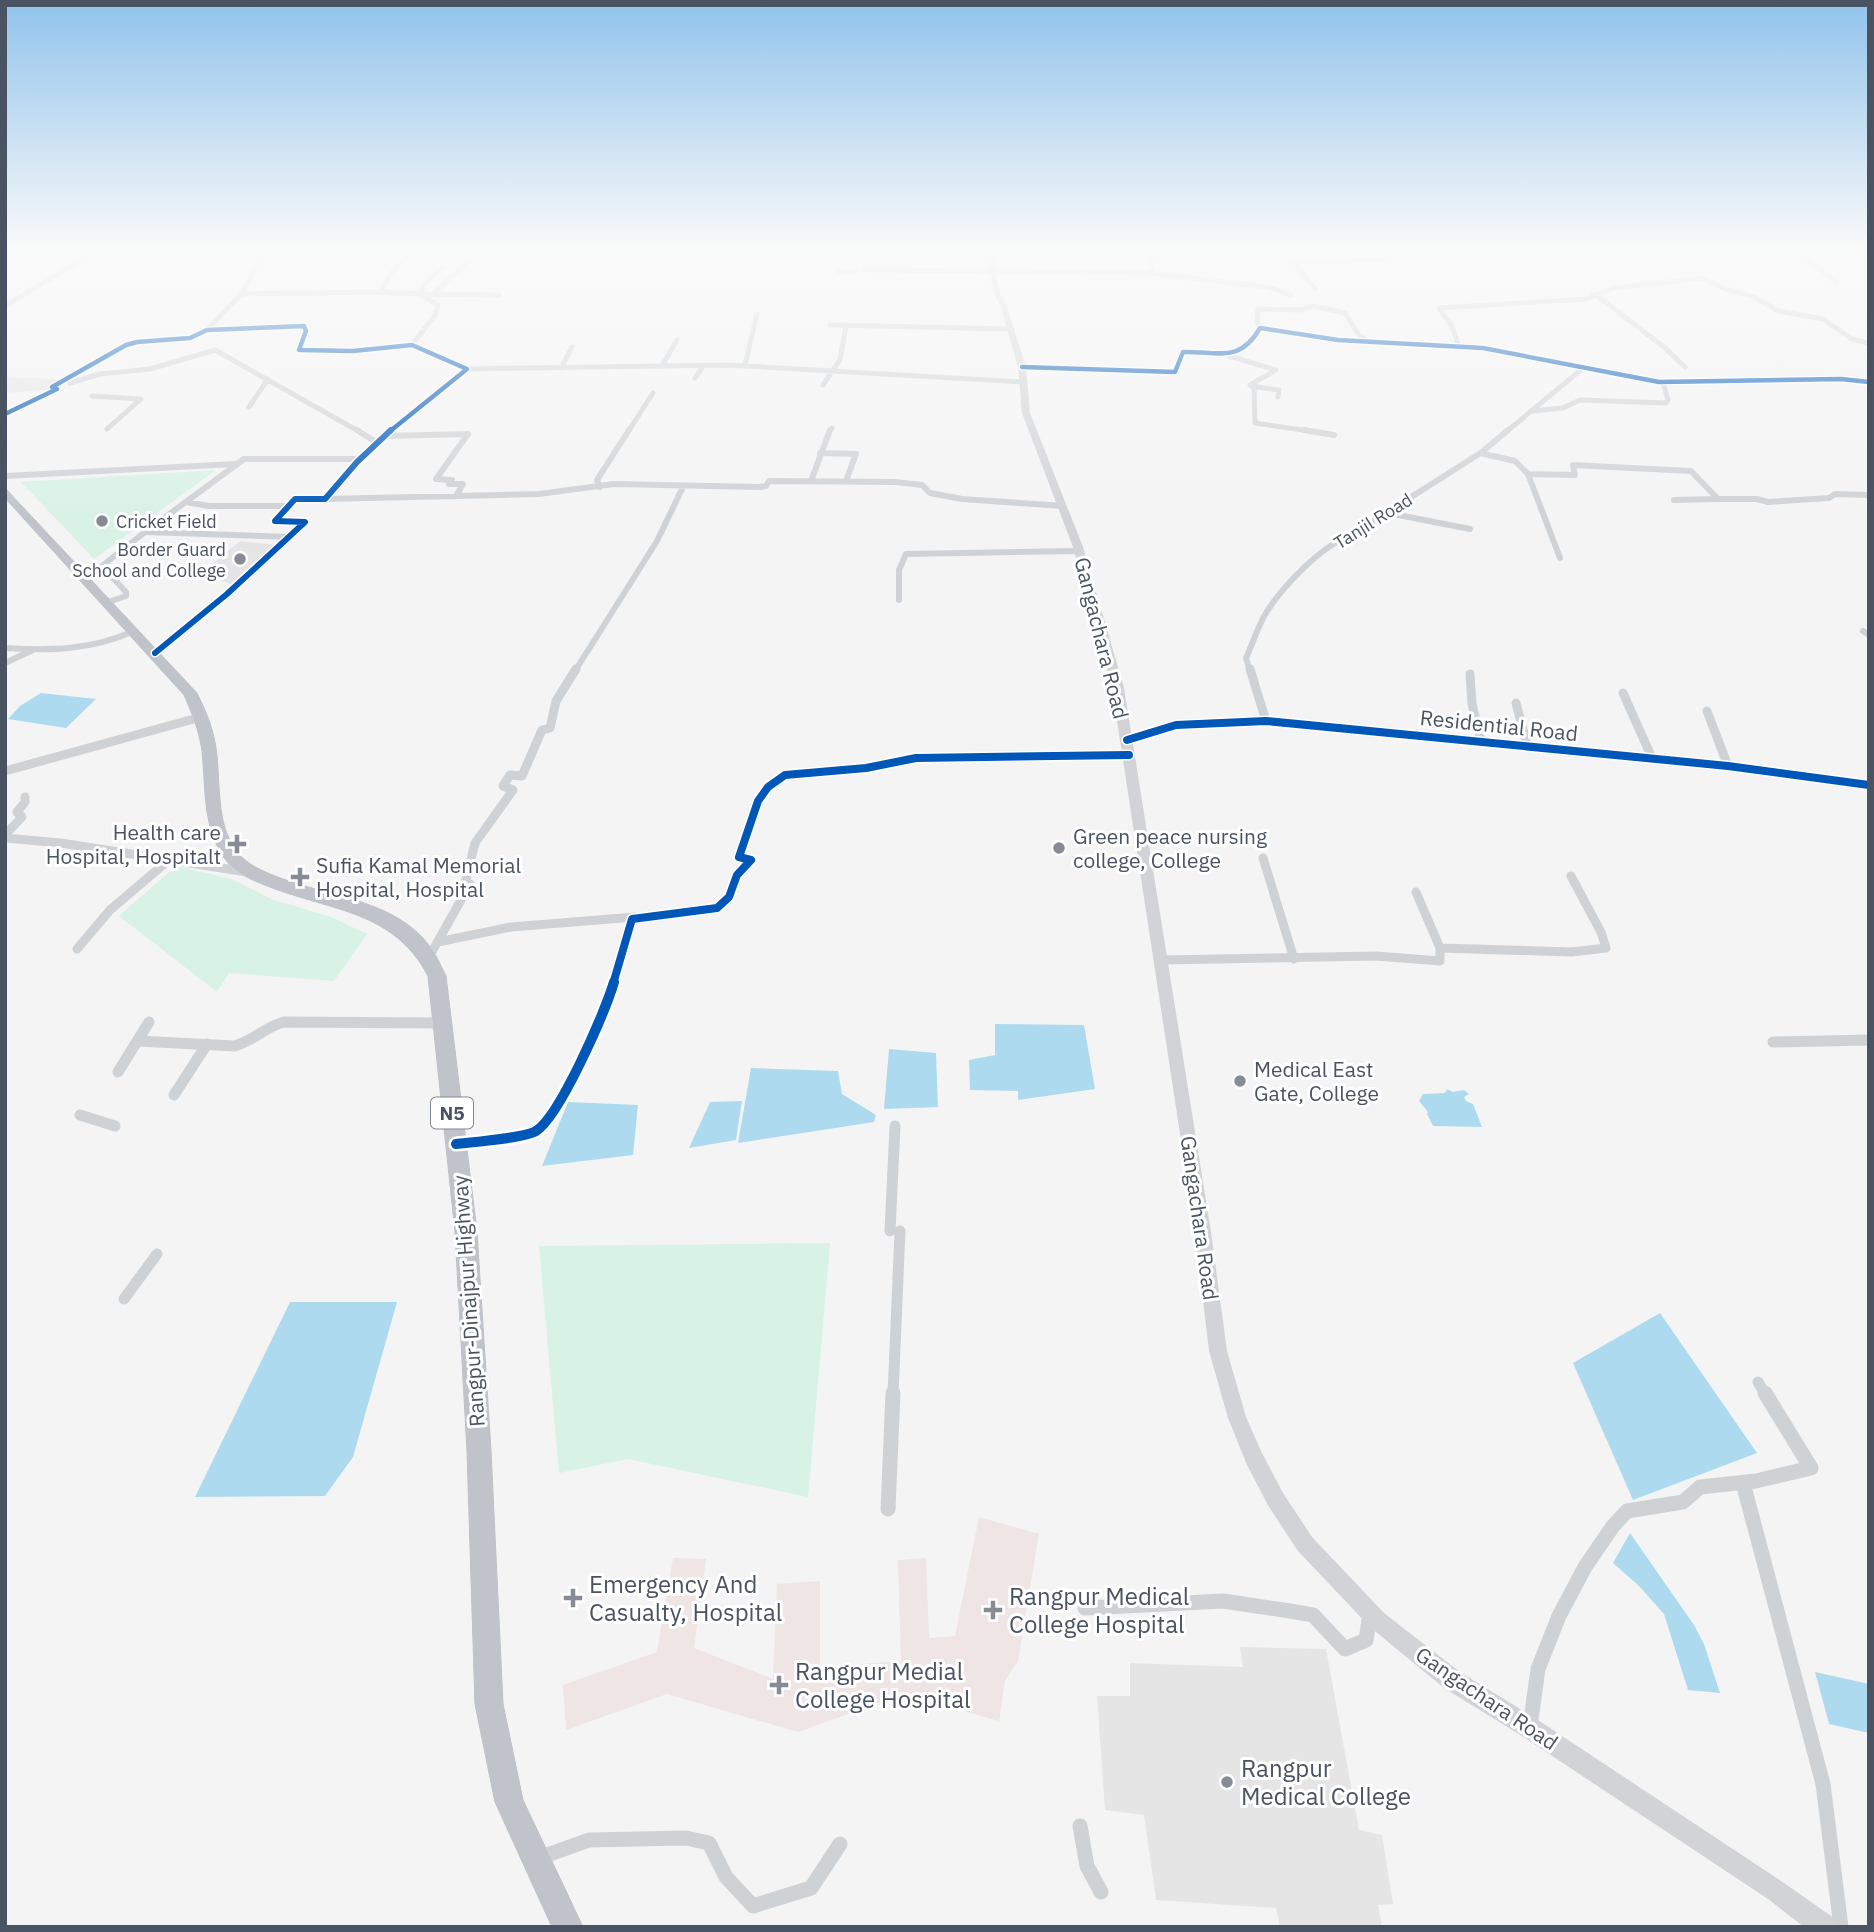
<svg xmlns="http://www.w3.org/2000/svg" width="1874" height="1932" font-family="'IBM Plex Sans',sans-serif">
<rect width="100%" height="100%" fill="#f4f4f4"/>
<path fill="#e6e5e6" d="M7 377 60 379 47 390 5 393Z
M240 541 279 545 233 585 201 573Z
M1240 1647 1326 1649 1359 1830 1382 1835 1393 1904 1378 1905 1382 1927H1280L1276 1908 1156 1900 1144 1815 1105 1810 1097 1696H1130V1663L1243 1667Z"/>
<path fill="#eee5e4" d="M979 1517 1039 1534 1018 1661 1005 1681 999 1721 904 1694 798 1732 667 1694 566 1730 563 1685 657 1652 673 1558 706 1559 694 1648 773 1679 777 1584 820 1581V1667L901 1661 898 1560 926 1558 929 1638 955 1636Z"/>
<path fill="#d8f2e6" d="M216 470 94 559 21 482Z
M176 866 232 879 271 899 331 917 367 934 334 981 229 973 217 992 119 916Z
M830 1243 808 1497 628 1459 559 1473 539 1246Z"/>
<path fill="#aedaf0" d="M41 693 96 699 66 728 8 719 20 706Z
M995 1024 1084 1025 1095 1089 1018 1100V1091L970 1090 969 1060 995 1055Z
M889 1049 936 1053 938 1107 884 1109Z
M751 1068 838 1071 842 1094 876 1115 874 1122 738 1143Z
M1447 1089 1453 1092 1464 1090 1469 1094 1464 1097 1466 1101 1473 1104 1482 1127 1433 1126 1427 1114 1428 1112 1419 1101 1423 1094 1445 1093Z
M742 1101 736 1140 689 1148 710 1102Z
M568 1102 638 1105 633 1155 542 1166Z
M290 1302H397L353 1457 325 1496 195 1497Z
M1660 1313 1757 1453 1633 1500 1573 1363Z
M1630 1533 1694 1625 1704 1644 1720 1693 1688 1690 1664 1614 1639 1586 1613 1563Z
M1815 1672 1869 1684V1733L1829 1724Z"/>
<g fill="none" stroke-linecap="round" stroke-linejoin="round">
<defs>
<path id="highway" d="M5 488 197 693C206 711 213 728 216 748 221 782 215 823 237 852 248 866 267 873 283 879 332 897 398 901 431 948 437 956 441 967 446 976L477 1232 491 1451 503 1704 523 1800 583 1927H552L495 1802 475 1704 467 1451 455 1232 428 976C394 911 332 911 270 887 254 881 236 874 225 859 202 827 206 788 202 751 199 730 192 713 184 695L5 498Z"/>
</defs>
<use href="#highway" stroke="#b9bcc3" stroke-width="1"/>
<path stroke="#cfd2d5" stroke-width="5" d="M1793 249 1837 282
M5 253 81 249
M1293 262 1315 289
M1863 263H1869
M443 267 426 282 420 294 499 295
M865 270 1149 273 1153 271 1151 261 1156 257 1280 254 1293 262 1376 260 1425 252 1446 254 1479 249
M839 272H855
M1149 273 1268 287 1291 295
M381 292 420 294 438 305 435 315 412 345
M434 293 476 254
M243 294 381 292 391 273 407 256 425 255 429 249
M1591 295H1596L1664 347 1685 367
M5 306 99 249
M830 325 1012 329
M1260 328 1257 321 1258 309 1301 310 1313 306 1345 313 1358 334 1365 339
M207 330 242 293 267 249
M1459 346 1452 327 1439 308 1587 299 1613 288 1703 278 1725 289 1754 297 1778 311 1823 319 1852 339 1869 343
M1229 356 1276 370 1250 385 1254 388 1255 423 1316 432
M745 365 757 314
M662 366 677 340
M1022 367 1175 372 1183 352C1218 351 1239 364 1260 328L1338 340 1483 348 1659 382 1841 379 1869 382
M561 368 572 347
M467 369 728 365 1022 382
M695 378 704 365
M70 383 100 374 150 369 215 350 360 432
M823 385 840 360 846 325
M1251 386 1279 390 1278 397
M92 396 141 399 107 429
M249 407 268 379
M1533 411 1563 408 1580 400 1666 403 1668 400 1663 382
M5 414 57 389 52 387 126 345 137 342 190 338 207 330 304 326 306 331 299 350 353 351 412 345 467 369 389 432
M628 432 653 393
M829 432 832 428
M1506 432 1582 369"/>
<path stroke="#cfd2d5" stroke-width="6" d="M357 430 377 443
M1304 430 1334 435
M386 436 468 434 436 479 452 480 449 484H463L456 496
M820 453 856 454 846 481
M1480 453 1515 461 1528 474 1560 558
M1528 474 1575 475 1573 465 1691 471 1718 499 1674 500
M5 476 235 464
M811 481 830 430
M600 487 597 480 629 430
M325 499 539 494 614 484 760 487 766 486 769 481 895 482 922 485 930 493 962 499 1063 506
M1718 499H1757L1768 502 1829 498 1835 494 1869 495
M186 502 209 506H289
M1383 512 1470 529
M145 532 244 459H359
M899 600V570L906 554 1080 551
M108 602 126 596V592L102 566 145 532 290 537
M1863 631 1869 635
M5 648C50 651 92 650 134 631
M155 653 227 594 305 522 275 521 295 499H325L357 462 391 430
M5 663 33 650
M575 671 657 541 683 487
M1250 671 1246 658C1253 643 1258 626 1266 613 1282 587 1322 545 1350 536L1482 452 1508 430"/>
<path stroke="#cfd2d5" stroke-width="9" d="M1250 669 1266 721
M1470 674 1472 704 1481 740
M1623 693 1652 758
M1516 703 1527 745
M1707 711 1728 766
M1127 740 1176 725 1266 721 1728 766 1869 785
M5 771 201 717
M5 835 22 817 17 812 25 802V797
M5 838 61 843 247 872
M1263 858 1294 959
M438 942 511 927 635 917
M1440 948 1571 952 1606 948 1601 932 1571 876
M77 949 110 910 170 859
M429 957 470 884 465 883 475 843 513 790 503 786 510 775 522 776 542 730 550 728 556 701 576 669
M1161 960 1376 956 1440 961V948L1416 892
M613 984 632 919 717 908 729 897 737 875 751 860 739 857 758 801 768 787 785 775 866 768 916 758 1129 755"/>
<path stroke="#cfd2d5" stroke-width="11" d="M138 1041 234 1046C253 1041 265 1027 284 1022L440 1023
M1773 1042 1869 1040
M118 1072 149 1022
M174 1095 207 1044
M80 1115 115 1126
M456 1144C473 1142 525 1138 536 1131 560 1116 605 1012 614 982
M890 1231 895 1126
M124 1299 157 1254
M1758 1382 1766 1395
M893 1395 900 1231"/>
<path stroke="#cfd2d5" stroke-width="15" d="M1743 1483 1823 1784 1841 1927
M888 1509 893 1393
M1085 1608 1223 1601 1290 1611 1313 1615 1345 1649 1366 1640 1370 1614
M1530 1727 1538 1669 1559 1616 1585 1567 1613 1526 1627 1511 1683 1502 1700 1487 1756 1481 1811 1468 1765 1393
M1080 1826 1087 1866 1101 1892
M536 1859 589 1840 686 1838 709 1843 726 1877 753 1906 811 1888 840 1844"/>
<path fill="#d1d3d6" fill-rule="evenodd" d="M985 249H991L1000 293 1007 307 1026 367 1030 413 1083 547 1124 688 1211 1232 1227 1351 1246 1417 1261 1451 1283 1493 1312 1537 1384 1613 1460 1672 1538 1720 1784 1883 1834 1918 1837 1927H1804L1768 1899 1522 1736 1444 1688 1370 1627 1298 1551 1269 1507 1247 1465 1228 1418 1209 1351 1195 1232 1112 688 1073 547 1022 413 1018 367 1001 307 994 293Z"/>
<use href="#highway" fill="#c0c4ca" fill-rule="evenodd"/>
<defs>
<path id="cycleway-far3" d="M1022 367 1175 372 1183 352C1218 351 1239 364 1260 328L1338 340 1483 348 1659 382 1841 379 1869 382
M5 414 57 389 52 387 126 345 137 342 190 338 207 330 304 326 306 331 299 350 353 351 412 345 467 369 389 432"/>
<path id="cycleway-far2" d="M155 653 227 594 305 522 275 521 295 499H325L357 462 391 430"/>
<path id="cycleway-far1" d="M1127 740 1176 725 1266 721 1728 766 1869 785
M613 984 632 919 717 908 729 897 737 875 751 860 739 857 758 801 768 787 785 775 866 768 916 758 1129 755"/>
<path id="cycleway" d="M456 1144C473 1142 525 1138 536 1131 560 1116 605 1012 614 982"/>
</defs>
<use href="#cycleway-far3" stroke="#fff" stroke-width="7"/>
<use href="#cycleway-far2" stroke="#fff" stroke-width="9"/>
<use href="#cycleway-far1" stroke="#fff" stroke-width="11"/>
<use href="#cycleway" stroke="#fff" stroke-width="15"/>
<use href="#cycleway-far3" stroke="#0057b8" stroke-width="4.5"/>
<use href="#cycleway-far2" stroke="#0057b8" stroke-width="6"/>
<use href="#cycleway-far1" stroke="#0057b8" stroke-width="8"/>
<use href="#cycleway" stroke="#0057b8" stroke-width="10"/>
</g>
<linearGradient id="sky" x2="0" y2="1"><stop stop-color="#91c3eb"/><stop offset="0.48" stop-color="#fafafa"/><stop offset="1" stop-color="#fafafa" stop-opacity="0"/></linearGradient>
<rect width="1874" height="520" fill="url(#sky)"/>
<g fill="#868b94" stroke="#fff" stroke-width="2.5">
<circle cx="102" cy="521" r="7"/>
<circle cx="240" cy="559" r="7"/>
<path d="M233.5 833.5h7v7h7v7h-7v7h-7v-7h-7v-7h7z"/>
<circle cx="1059" cy="848" r="7"/>
<path d="M296.5 866.5h7v7h7v7h-7v7h-7v-7h-7v-7h7z"/>
<circle cx="1240" cy="1081" r="7"/>
<path d="M569.5 1587.5h7v7h7v7h-7v7h-7v-7h-7v-7h7z"/>
<path d="M989.5 1599.5h7v7h7v7h-7v7h-7v-7h-7v-7h7z"/>
<path d="M775.5 1674.5h7v7h7v7h-7v7h-7v-7h-7v-7h7z"/>
<circle cx="1227" cy="1782" r="7"/>
</g>
<g text-anchor="middle" dominant-baseline="central" stroke-width="6" stroke-linejoin="round" paint-order="stroke">
<g font-size="18" fill="#4a5361" stroke="#fff" text-anchor="start">
<text x="116" y="521">Cricket Field</text>
<text x="226" y="549" text-anchor="end">Border Guard<tspan x="226" dy="21">School and College</tspan></text>
</g>
<g font-size="18" fill="#4a5361" stroke="#fff">
<text transform="translate(1373 521) rotate(-32)">Tanjil Road</text>
</g>
<rect fill="#fff" stroke="#808790" stroke-width="2" x="431" y="1097.5" width="42" height="31" rx="5"/>
<g font-size="19" font-weight="bold" fill="#4a5361">
<text x="452" y="1113">N5</text>
</g>
<g font-size="21" fill="#4a5361" stroke="#fff">
<text transform="translate(1102 638) rotate(76)">Gangachara Road</text>
<text transform="translate(1499 725) rotate(6)">Residential Road</text>
<text transform="translate(1200 1218) rotate(82)">Gangachara Road</text>
<text transform="translate(468 1301) rotate(-94)">Rangpur-Dinajpur Highway</text>
<text transform="translate(1487 1698) rotate(34)">Gangachara Road</text>
</g>
<g font-size="21" fill="#4a5361" stroke="#fff" text-anchor="start">
<text x="221" y="832" text-anchor="end">Health care<tspan x="221" dy="24">Hospital, Hospitalt</tspan></text>
<text x="1073" y="836">Green peace nursing<tspan x="1073" dy="24">college, College</tspan></text>
<text x="316" y="865">Sufia Kamal Memorial<tspan x="316" dy="24">Hospital, Hospital</tspan></text>
<text x="1254" y="1069">Medical East<tspan x="1254" dy="24">Gate, College</tspan></text>
</g>
<g font-size="24" fill="#4a5361" stroke="#fff" text-anchor="start">
<text x="589" y="1584">Emergency And<tspan x="589" dy="28">Casualty, Hospital</tspan></text>
<text x="1009" y="1596">Rangpur Medical<tspan x="1009" dy="28">College Hospital</tspan></text>
<text x="795" y="1671">Rangpur Medial<tspan x="795" dy="28">College Hospital</tspan></text>
<text x="1241" y="1768">Rangpur<tspan x="1241" dy="28">Medical College</tspan></text>
</g>
</g>
<rect width="1874" height="1932" fill="none" stroke="#4a5361" stroke-width="14"/>
</svg>
